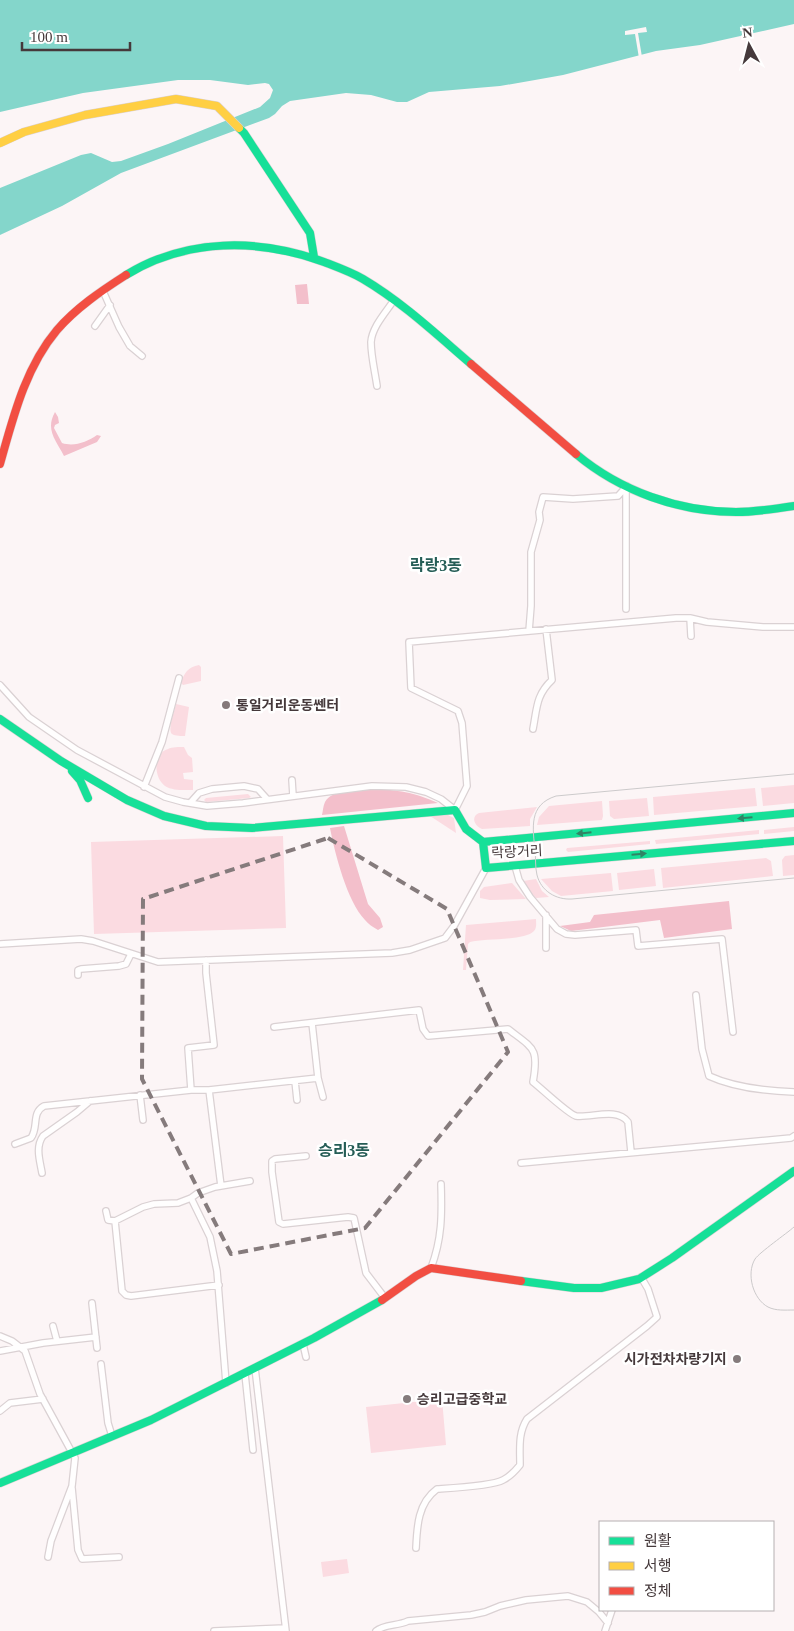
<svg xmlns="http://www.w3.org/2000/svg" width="794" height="1631" font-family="'Times New Roman','Noto Sans KR',serif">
<rect width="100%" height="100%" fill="#fcf5f6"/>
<path fill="#fbdbe1" d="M199 665 201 667V681L183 685 181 683C184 673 188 667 199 665Z
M176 704 189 707 185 736C182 736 175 736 172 734 167 730 175 710 176 704Z
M184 747 188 755 192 758 193 772 183 773 184 779 193 780V790C184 790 173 791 165 786 154 778 152 754 168 749 172 747 179 747 184 747Z
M794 785V803L763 806 761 788Z
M755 788 757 806 654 815 653 797Z
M248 794 251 797 249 798 206 802 204 800 206 798Z
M647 798 649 816 614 819 610 816 609 801Z
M602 801 603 816 602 820 537 825 539 817 549 806Z
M537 807 530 819V826L482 829C475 826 470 817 479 813Z
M448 815 454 818 456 833 430 816Z
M794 827V831L764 834V830Z
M759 830V834L656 844 655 840Z
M283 836 286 928 94 934 91 842Z
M650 841V844L568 852 566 850 567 848Z
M794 855V875L783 876 782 860 785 856Z
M766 858 771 861 773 876 663 888 661 868Z
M654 869 656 886 619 890 617 873Z
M611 873 613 891 561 896 552 891 541 879Z
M536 879 542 891 549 897 536 898 525 886 523 881Z
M512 883 526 899 490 900 480 898V891L484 887Z
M536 919C536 923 537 928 534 931 525 941 484 938 470 942L468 944 466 970H463L466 925Z
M442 1399 446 1445 371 1453 366 1407Z
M347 1559 349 1573 323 1577 321 1562Z"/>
<path fill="#f3bfcb" d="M307 284 309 304H297L295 285Z
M55 412 58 417 59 423 55 425 54 428 62 443C74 447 87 442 97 435L101 436 97 442 64 456C56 440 45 430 55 412Z
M371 789C399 790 413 792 438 803L322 815C323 811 323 806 325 802 332 789 358 790 371 789Z
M344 826 368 904 380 918 383 927 378 930C373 927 368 924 365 920 347 901 335 854 330 828Z
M729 901 732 929 664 938 660 920 571 931 560 926 590 922 594 915Z"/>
<path fill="#84d6cb" d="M0 0H794V24L700 45 656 51 563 75 535 80 500 86 429 92 407 102H397L371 95 346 93 290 101 282 106 275 114 269 118 121 173 62 206 0 235V188L81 155 91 153 112 162 121 161 168 144 260 107 270 98 273 90 269 84 265 83 248 85 210 80H178L83 93 0 112Z"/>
<path fill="#fcf5f6" d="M646 27 647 32 638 33 642 57 639 58 635 34 625 35V31Z"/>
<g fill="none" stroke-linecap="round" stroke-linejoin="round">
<defs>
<path id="street" d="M103 291 119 327 130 346 142 356
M95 326 110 305
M377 386C375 372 371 356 371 342 372 327 386 312 394 300
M626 488V609
M690 618 691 636
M529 631 531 606V552L540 520 539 512 543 497 573 499 618 496 627 486
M0 685 29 717 77 750 165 797 183 802 207 806 243 803 372 786 406 787 426 792 441 799 455 810 467 786 462 723 458 711 411 688 409 642 676 618H690L707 622 763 627H794
M533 729C537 708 536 695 552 680L546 629
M292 780 293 796
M144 787 162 742 179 678
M190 803 199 793 212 789 244 786 258 789 267 799
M515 866 519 880 530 897 557 929 566 934 575 935 636 930 638 946 722 939 733 1032
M546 915V948
M0 944 81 939 93 941 158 962 392 953 410 950 445 938 454 926 486 868
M78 975V970L81 969 119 966 126 964 131 954
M696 995 702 1049 709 1076C735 1088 766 1091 794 1092
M312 1023 318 1078 323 1097
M274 1027 419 1010 423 1029 428 1036 508 1029C534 1049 539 1048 533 1082 541 1088 568 1114 576 1116 592 1118 617 1107 628 1122L631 1152
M295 1081 297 1100
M191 1090H209L318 1078
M209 1090 221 1186
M140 1095 143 1120
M15 1144 31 1138C39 1127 31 1113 44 1106L191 1090 188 1048 214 1045 206 973V960
M306 1156 275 1159 272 1161V1172L279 1222 283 1224 348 1217 354 1218 366 1273 385 1298
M521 1163 791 1138 794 1136
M42 1173C40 1161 35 1147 43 1136L77 1112 90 1101
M191 1198 210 1237 217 1271 226 1383
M106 1211 108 1220 115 1221
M431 1268C442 1239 442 1215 441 1184
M219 1285 131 1296 126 1295 122 1291 115 1221 143 1207 154 1204 178 1203 191 1198 198 1193 215 1187 250 1181
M92 1303 97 1348
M53 1326 57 1341
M0 1336 12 1341 25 1351 40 1394 75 1458 72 1486 51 1541 48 1557
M303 1344 306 1357
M0 1351 43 1343 96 1337
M101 1364 108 1423 112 1436
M255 1368 286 1631
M245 1374 253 1450
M0 1411 10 1403 43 1399
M72 1488 78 1550 82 1559 119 1557
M416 1548C417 1526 418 1503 437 1489 452 1488 492 1486 503 1480 509 1477 516 1470 520 1465 520 1448 518 1433 527 1419L647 1326 657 1317 648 1289 641 1277
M214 1631 285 1628
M376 1631C384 1624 398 1626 408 1621L471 1615 485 1612 500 1606 526 1600 568 1596 587 1602 599 1612 608 1623
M605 1631 612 1610"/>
<path id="fast" d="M239 128 244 133 310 233 314 257
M126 275C186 238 259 238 324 262 337 267 351 272 363 279 402 302 436 334 471 364
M576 454C620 491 679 512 736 512 756 512 775 509 794 506
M0 719 61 761 127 800 164 816 206 826 252 828 455 810 466 829 483 842
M72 771 80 780 88 798
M794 813 483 842 486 868 794 841
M521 1281 574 1288H601L639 1279 672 1258 794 1171
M0 1483 151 1420 314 1338 382 1300"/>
<path id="slow" d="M0 143 24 132 85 115 176 99 217 106 239 128"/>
<path id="jam" d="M471 364 576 454
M0 464C13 418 25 368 57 330 76 308 101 291 126 275
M382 1300 416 1276 431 1268 521 1281"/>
</defs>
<use href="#street" stroke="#dad1d3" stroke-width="8"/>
<use href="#fast" stroke="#dad1d3" stroke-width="9"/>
<use href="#slow" stroke="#dad1d3" stroke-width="9"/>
<use href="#jam" stroke="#dad1d3" stroke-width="9"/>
<use href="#street" stroke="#fffefe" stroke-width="5.5"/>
<use href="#fast" stroke="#16e098" stroke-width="8"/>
<use href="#slow" stroke="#ffcf43" stroke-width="8"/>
<use href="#jam" stroke="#f24e42" stroke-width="8"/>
<path stroke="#cccacb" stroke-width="1" d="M794 774 556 796C528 805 533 828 535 851 536 859 535 867 537 875 541 891 556 900 572 899L794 878
M794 1227C786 1234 760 1252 755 1259 746 1274 753 1299 768 1307 776 1311 785 1310 794 1310"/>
</g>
<defs><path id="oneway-solid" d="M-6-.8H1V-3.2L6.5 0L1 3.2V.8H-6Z" transform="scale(1.25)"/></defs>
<g fill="#308465">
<use href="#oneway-solid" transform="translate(745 818) rotate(175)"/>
<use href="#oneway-solid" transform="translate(584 833) rotate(174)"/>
<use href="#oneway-solid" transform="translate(639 854) rotate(-5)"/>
</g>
<path fill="none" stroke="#857b7c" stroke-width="4" stroke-dasharray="10 6" stroke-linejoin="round" d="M328 838 447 909 508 1052 365 1228 231 1254 142 1079 143 899Z"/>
<g fill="#857b7c" stroke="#fff" stroke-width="2">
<circle cx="226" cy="705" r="5"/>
<circle cx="737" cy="1359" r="5"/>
<circle cx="407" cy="1399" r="5"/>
</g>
<g text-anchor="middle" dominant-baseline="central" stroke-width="5" stroke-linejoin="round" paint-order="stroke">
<g font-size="14" font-weight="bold" fill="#45393b" stroke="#fff" text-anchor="start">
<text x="236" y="705">통일거리운동쎈터</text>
<text x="727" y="1359" text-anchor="end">시가전차차량기지</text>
<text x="417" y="1399">승리고급중학교</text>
</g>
<g font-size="14" fill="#45393b" stroke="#fff">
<text transform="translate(517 852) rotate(-3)">락랑거리</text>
</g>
<g font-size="16" font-weight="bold" fill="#255d56" stroke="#fff">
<text x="436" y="565">락랑3동</text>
<text x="344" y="1150">승리3동</text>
</g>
</g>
<rect x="599" y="1521" width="175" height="90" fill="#ffffff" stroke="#b5b0b1"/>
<rect x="609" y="1537" width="25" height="8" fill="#16e098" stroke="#b5b0b1"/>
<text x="644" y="1546" font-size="15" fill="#45393b">원활</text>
<rect x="609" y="1562" width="25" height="8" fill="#ffcf43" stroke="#b5b0b1"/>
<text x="644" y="1571" font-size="15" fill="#45393b">서행</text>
<rect x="609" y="1587" width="25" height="8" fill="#f24e42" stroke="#b5b0b1"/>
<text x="644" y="1596" font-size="15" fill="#45393b">정체</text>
<g transform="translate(749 45) rotate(353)" stroke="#ffffff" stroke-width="4" paint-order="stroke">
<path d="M0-4L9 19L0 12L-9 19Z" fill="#45393b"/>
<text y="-8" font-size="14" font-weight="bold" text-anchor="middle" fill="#45393b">N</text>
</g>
<path d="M22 42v8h108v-8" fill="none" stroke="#45393b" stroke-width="2.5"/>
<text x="30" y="42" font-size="15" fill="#45393b" stroke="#ffffff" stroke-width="4" paint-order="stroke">100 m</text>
</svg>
